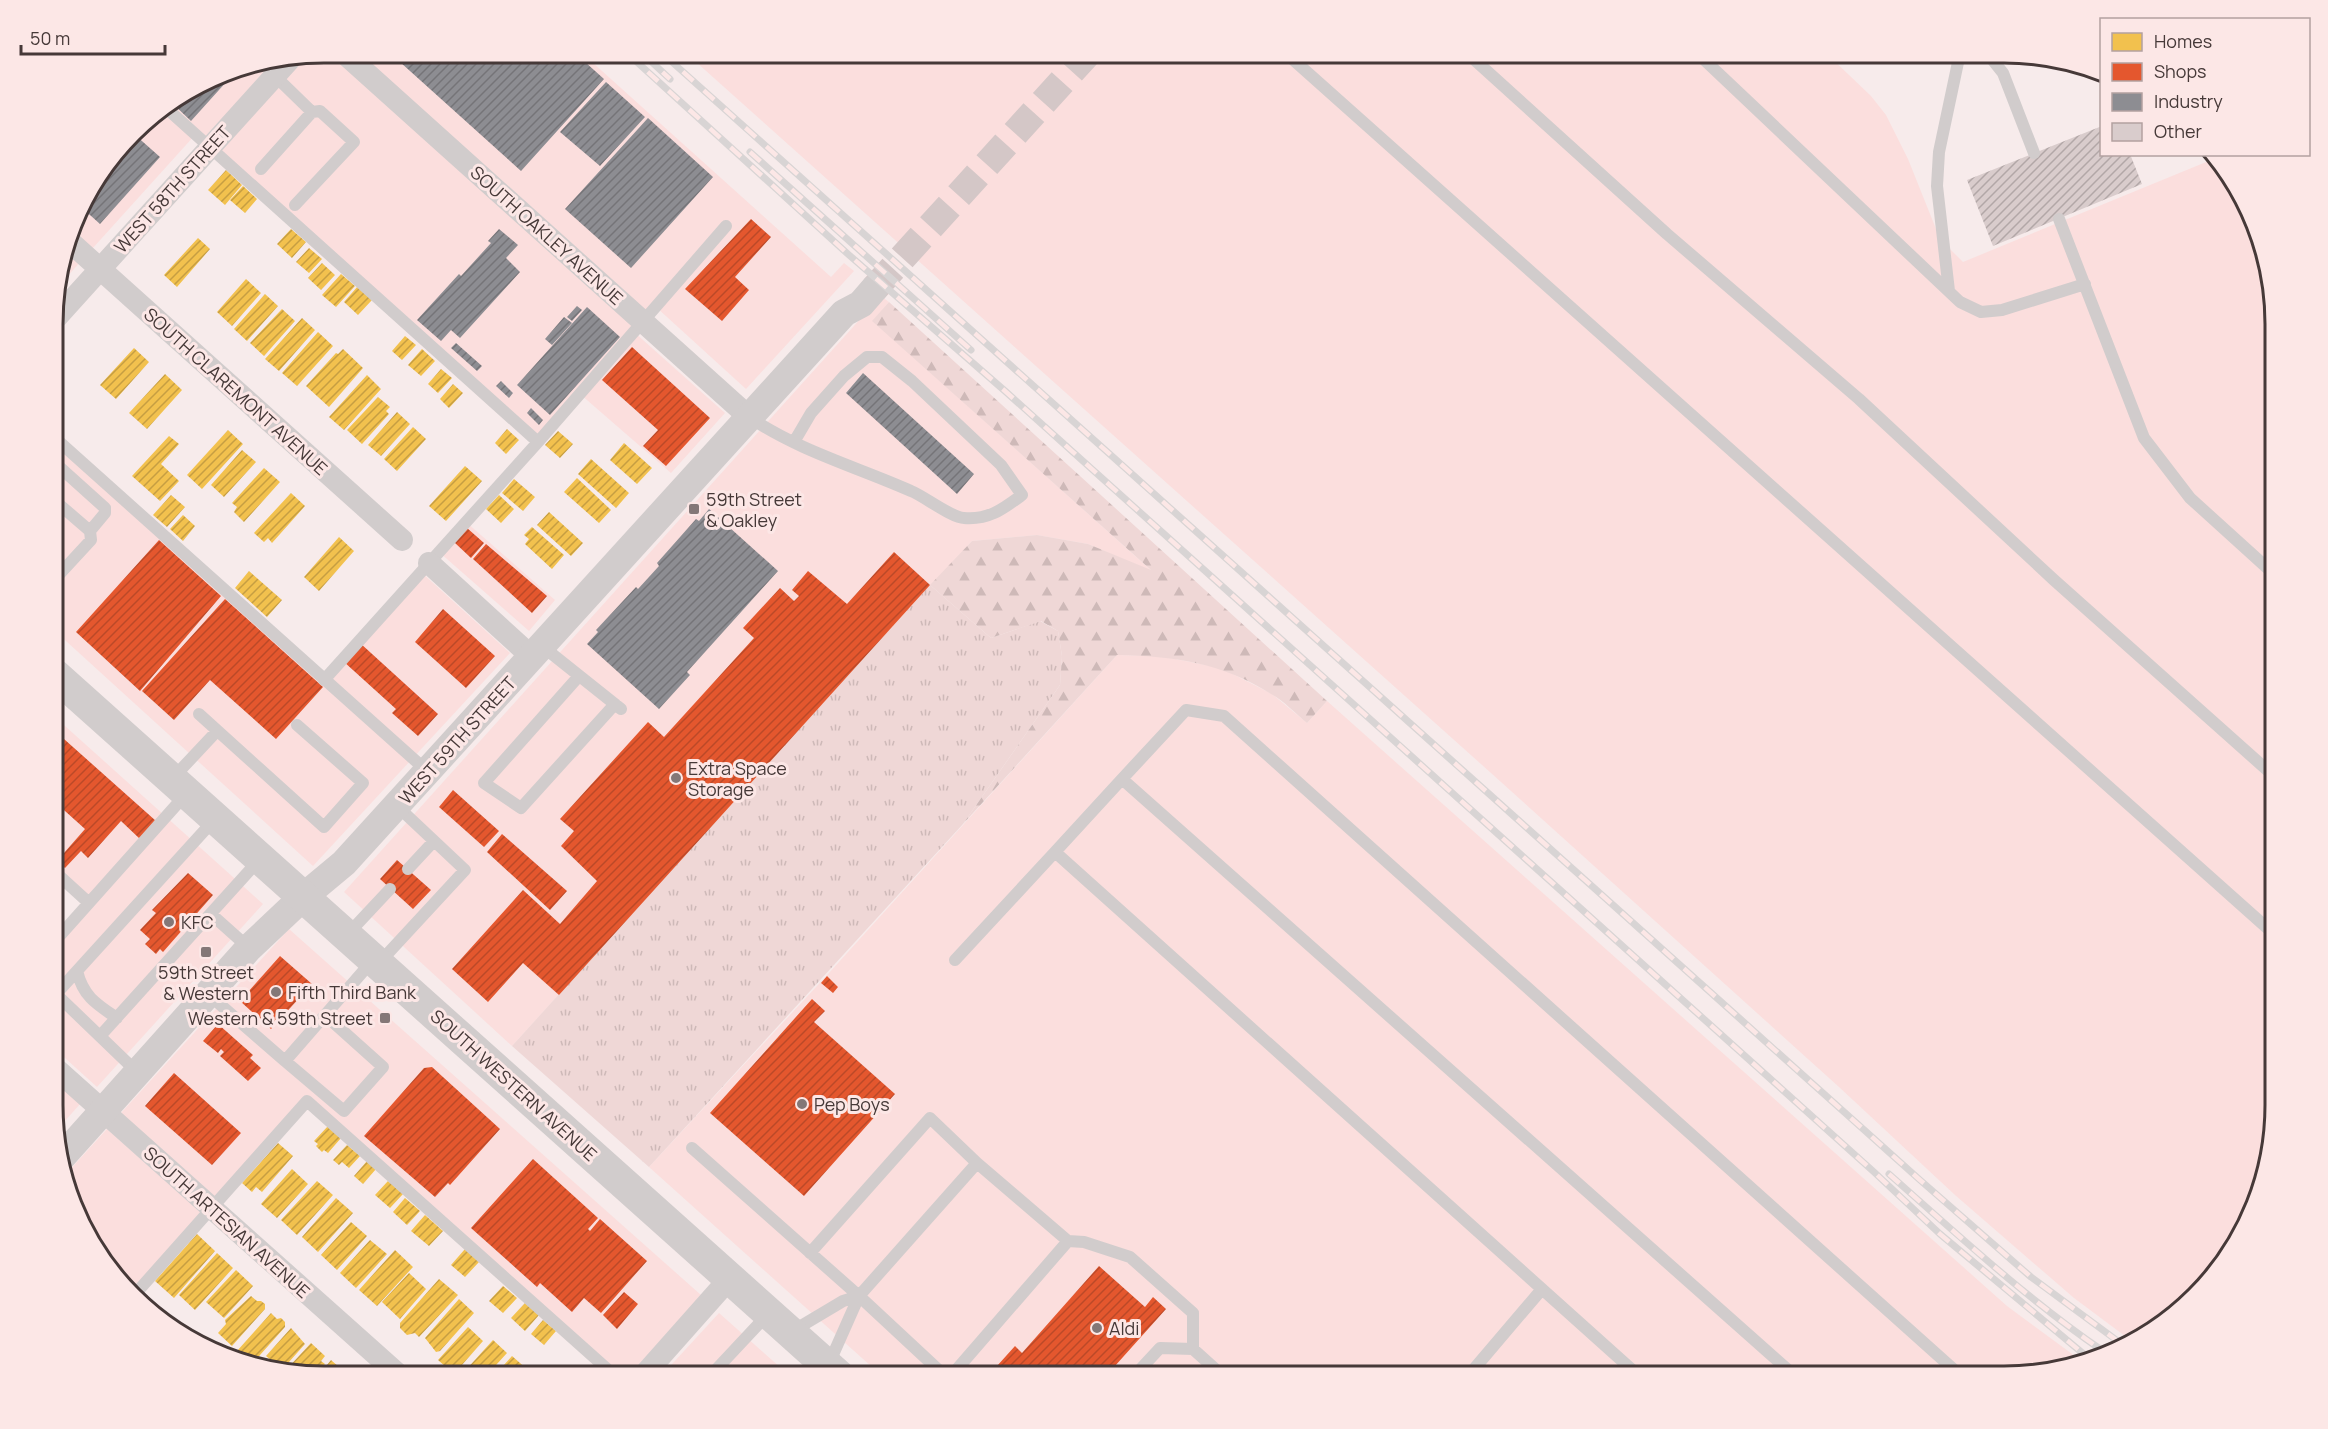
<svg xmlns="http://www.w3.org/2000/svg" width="2328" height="1429" font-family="Manrope,sans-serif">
<defs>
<pattern id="grass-tufts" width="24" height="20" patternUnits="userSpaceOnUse" patternTransform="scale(1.5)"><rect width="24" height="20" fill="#efd7d6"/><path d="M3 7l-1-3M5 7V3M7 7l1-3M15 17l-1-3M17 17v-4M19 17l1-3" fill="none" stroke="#ceb9b8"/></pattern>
<pattern id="forest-firs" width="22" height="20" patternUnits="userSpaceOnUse" patternTransform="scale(1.5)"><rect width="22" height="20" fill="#efd7d6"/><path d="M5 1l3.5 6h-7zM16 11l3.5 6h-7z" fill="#ceb9b8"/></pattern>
<pattern id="homes-hatch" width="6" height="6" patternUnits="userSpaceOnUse" patternTransform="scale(1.5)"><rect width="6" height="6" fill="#f2c14e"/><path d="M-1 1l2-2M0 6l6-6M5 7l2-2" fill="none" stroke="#c69e42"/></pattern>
<pattern id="shops-hatch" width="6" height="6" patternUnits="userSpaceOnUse" patternTransform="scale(1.5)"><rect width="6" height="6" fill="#e4572e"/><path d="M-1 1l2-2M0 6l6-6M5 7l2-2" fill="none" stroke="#bb4928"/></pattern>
<pattern id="industry-hatch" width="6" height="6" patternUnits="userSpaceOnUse" patternTransform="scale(1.5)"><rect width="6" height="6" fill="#8d8d92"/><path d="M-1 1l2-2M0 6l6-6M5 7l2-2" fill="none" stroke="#757478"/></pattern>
<pattern id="building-hatch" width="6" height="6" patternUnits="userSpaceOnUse" patternTransform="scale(1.5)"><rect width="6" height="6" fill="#d9cccc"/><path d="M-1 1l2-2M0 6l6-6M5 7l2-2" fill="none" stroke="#b2a7a7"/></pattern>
</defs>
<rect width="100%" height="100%" fill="#f7ebeb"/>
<path fill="#fbdedd" d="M324 53H582L831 277 844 263 854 271 746 389 656 307 634 332 725 413 671 473 580 394 538 442 195 135 55 290 81 203 145 120 220 73Z
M686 53H1826L1871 96 1886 115 1908 159 1936 229 1947 246 1963 262 2211 160 2249 222 2275 306V1123L2261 1192 2230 1256 2140 1340 2133 1342 2074 1298 1955 1195 1839 1087 1491 773Z
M881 296 889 302 873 321 1153 572 1088 544 1037 535 972 541 512 1046 344 892Z
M55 438 324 680 421 572 510 653 313 866 55 631Z
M466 522 555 600 529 631 439 552Z
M1117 655 1160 656 1221 668 1272 694 1307 723 1327 701 2007 1306 2079 1359 2022 1376H1520L1515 1372 1511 1376H882L649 1167 829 973Z
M55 717 263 904 97 1087 55 1049V941L89 903 55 872Z
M289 929 701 1295 629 1376H615L308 1101 218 1201 121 1113Z
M55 1080 81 1103 55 1132Z
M107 1129 205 1216 137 1292 89 1241 66 1174Z
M719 1313 790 1376H661Z"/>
<path fill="url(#grass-tufts)" d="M930 585 991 638 1040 621 1058 631 1062 656 1060 685 963 824 649 1167 512 1046Z"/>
<path fill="url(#forest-firs)" d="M889 302 1327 701 1307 723C1295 713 1284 701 1271 694 1223 663 1173 656 1117 655L963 824 1060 685 1062 656 1058 631 1041 621 991 638 930 585 972 541 1037 535 1088 544 1151 570 872 321Z"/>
<path fill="url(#homes-hatch)" d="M226 170 242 185 225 205 208 190Z
M243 186 257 199 245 213 230 200Z
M291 229 306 242 292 258 277 244Z
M198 238 210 249 177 287 164 275Z
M309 248 322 259 309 273 296 262Z
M322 263 335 275 321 290 308 278Z
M341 274 355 286 336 307 322 295Z
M246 279 261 293 232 326 217 312Z
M358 286 372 300 358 315 344 302Z
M265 294 278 306 247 341 234 329Z
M282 309 295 321 264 356 250 343Z
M302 318 315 330 279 371 265 359Z
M318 332 333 346 297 386 282 373Z
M405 336 416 345 402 360 392 351Z
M134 348 149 362 116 399 100 385Z
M343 349 363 368 329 407 306 386 336 353 338 354Z
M422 349 435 361 421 376 408 365Z
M441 369 452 378 438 393 428 384Z
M165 374 182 390 147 429 129 413Z
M367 375 381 389 344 430 329 417Z
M453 384 463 393 449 408 440 399Z
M378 397 390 407 386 411 389 414 362 444 347 430Z
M397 412 410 424 381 456 368 445Z
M413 427 426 439 397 471 384 459Z
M507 429 519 440 506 454 495 443Z
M228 430 243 444 202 489 187 475Z
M558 431 573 444 560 458 545 445Z
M169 436 179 444 161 464 179 481 160 501 132 476Z
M624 443 652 468 637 484 610 460Z
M242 450 256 462 224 497 211 485Z
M591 459 629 493 616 508 578 474Z
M465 466 482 481 446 521 429 506Z
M264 468 280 482 244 522 234 512 237 507 232 503Z
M577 478 611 510 599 523 564 492Z
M514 479 535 497 523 511 502 493Z
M291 493 305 506 272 543 268 538 264 542 254 533Z
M171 495 185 507 167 527 153 515Z
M499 495 514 509 501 523 486 509Z
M549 512 583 543 571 556 537 525Z
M183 515 195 526 183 541 170 529Z
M532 527 564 555 552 569 525 544 529 539 524 535Z
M339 537 354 551 319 591 304 577Z
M249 571 282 600 267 617 235 588Z
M328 1126 341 1138 328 1153 324 1150 322 1152 316 1146 318 1144 314 1141Z
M278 1143 293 1156 262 1192 256 1187 252 1192 242 1183Z
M347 1145 360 1156 349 1168 342 1162 339 1165 333 1160Z
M367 1161 376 1169 363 1184 354 1176Z
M292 1169 308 1184 277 1218 261 1204Z
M317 1181 333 1195 297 1235 281 1220Z
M388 1181 403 1194 390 1208 375 1195Z
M336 1198 353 1213 318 1252 302 1237Z
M405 1198 420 1211 407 1225 393 1212Z
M425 1215 443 1231 429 1246 411 1231Z
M351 1222 367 1236 337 1270 321 1255Z
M197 1234 215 1251 174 1298 155 1281Z
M370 1240 387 1254 356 1288 340 1273Z
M465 1249 479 1262 465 1277 451 1265Z
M395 1250 413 1267 377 1306 359 1290Z
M217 1253 233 1268 195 1310 179 1295Z
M236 1270 253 1286 224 1318 206 1302Z
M409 1273 426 1289 400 1319 382 1302Z
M439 1279 458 1295 419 1337 415 1333 407 1335 400 1328V1323Z
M503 1286 517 1298 503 1313 489 1301Z
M251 1296 257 1301H261L265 1304V1309L232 1346 218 1333 226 1324 225 1320Z
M459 1299 474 1313 440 1351 436 1352 425 1338Z
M525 1303 539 1315 525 1331 511 1318Z
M271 1313 277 1319 281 1318 285 1322V1327L252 1364 237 1351Z
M162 1315 174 1325 171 1328 160 1317Z
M543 1320 556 1331 544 1345 531 1334Z
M468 1327 483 1341 454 1374 438 1360Z
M291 1328 305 1344 281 1371 272 1370 268 1366 272 1361 266 1356Z
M493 1340 507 1353 486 1376H464V1372Z
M311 1343 325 1356 321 1361 325 1364 315 1375 285 1371Z
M512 1356 528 1370 523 1376H494Z
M331 1360 349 1376H318Z"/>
<path fill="url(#shops-hatch)" d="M751 219 771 237 735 277 749 290 722 321 685 289Z
M632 347 710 418 666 466 643 446 658 430 602 380Z
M467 528 484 543 471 558 454 542Z
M159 540 221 596 140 691 76 632Z
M486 544 547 596 532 613 473 559Z
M894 552 930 585 559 995 523 963 488 1002 452 969 523 890 560 924 597 881 561 846 574 831 560 819 648 722 664 737 754 638 743 628 780 588 794 601 799 596 792 590 808 571 847 604Z
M225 599 323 687 276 739 210 680 174 720 142 691Z
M443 609 495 656 466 688 415 642Z
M360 643 438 714 418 736 392 713 396 709 343 661Z
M55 731 156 821 140 839 121 821 88 858 81 851 65 868 57 861 85 829 55 802Z
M453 790 499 831 484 847 439 807Z
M502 834 567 891 550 910 487 852Z
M397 860 431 890 413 909 380 879Z
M188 873 213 895 163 952 160 949 156 954 145 944 150 939 140 930 156 913 152 910Z
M280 956 312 984 271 1029 240 1001Z
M827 976 838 987 833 993 821 983Z
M812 999 825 1011 814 1022 895 1094 804 1196 710 1113Z
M218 1024 253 1055 250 1058 261 1068 248 1081 220 1056 224 1052 221 1049 218 1053 203 1041Z
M432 1067 500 1129 450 1185 448 1183 435 1197 364 1136 424 1068Z
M174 1073 241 1133 212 1165 145 1106Z
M55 1101 64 1110 55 1120Z
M533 1159 598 1218 588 1229 590 1231 600 1219 647 1261 601 1313 584 1298 572 1312 540 1283 537 1287 471 1228Z
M1099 1266 1145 1307 1153 1297 1166 1309 1106 1376H988L1015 1346 1022 1353Z
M624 1292 638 1304 617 1329 603 1315Z
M765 1370 772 1376H759Z"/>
<path fill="url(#industry-hatch)" d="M390 53H575L604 79 521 171Z
M237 70 191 121 172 103 220 73Z
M606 82 645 117 600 166 560 132Z
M648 118 713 177 631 268 565 209Z
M134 134 160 157 100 224 80 206 81 203Z
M499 229 518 245 506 258 520 272 460 338 451 330 441 341 417 320 459 274 461 276 491 243 488 241Z
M577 306 582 310 572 321 567 317Z
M587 307 620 337 550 415 517 385Z
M564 317 572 323 552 345 545 339Z
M456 343 482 366 477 371 451 348Z
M863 373 974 474 957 494 846 393Z
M501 381 513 393 509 398 496 386Z
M531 408 543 420 539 425 527 413Z
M709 509 778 571 687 672 690 675 659 709 587 644 598 632 596 630 636 587 638 589 659 566 657 563 696 519 699 521Z"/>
<path fill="url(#building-hatch)" d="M2102 126V154H2130L2142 184 1993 246 1967 180Z"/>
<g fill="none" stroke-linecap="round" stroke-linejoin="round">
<path stroke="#d4c7c7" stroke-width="28" stroke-dasharray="28 14" stroke-linecap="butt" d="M874 289 1088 53"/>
<path stroke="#d1cccc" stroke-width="12" d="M1293 53 1289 56 2275 935
M1467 53 1667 234 1859 399 2054 580 2275 777
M1697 53 1960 302 1981 312 2002 310 2085 284
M1987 53 2003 73 2034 153
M275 76 312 112 320 111 354 142 295 205
M165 107 538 442
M261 169 312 112
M2059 219 2144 438 2190 498 2275 575
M1949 291 1937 186 1939 152 1960 53
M749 417C799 451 857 467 911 491 924 496 952 518 964 518 989 520 1003 509 1022 495L1001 465 912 381 882 357H867L844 376 811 413 794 442
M55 438 427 771
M55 463 105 508V513L90 531
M55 506H61L90 531 91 540 55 579
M542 646 621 709
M579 676 484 783 521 808 615 704
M324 680 538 442 726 226
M199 714 324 827 363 783 297 725
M172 779 217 731
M1122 779 1186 710 1224 716 1961 1376
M1055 852 1122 779 1795 1376
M408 869 434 841
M55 872 89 903
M211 914 249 948
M346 936 390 889
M55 941 187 793
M955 960 1055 852 1639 1376
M379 963 465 870 397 806
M77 971C83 996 96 1004 117 1018
M208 994 285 1061 373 960
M101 1035 259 860
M285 1061 344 1111 383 1067 325 1015
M137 1072 56 994 214 820
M692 1148 859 1296 945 1376
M977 1163 1068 1241 1084 1242 1130 1257 1193 1313V1349
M810 1253 930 1118 977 1163 859 1296 828 1366
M137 1292 307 1101 615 1376
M791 1332 843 1301 859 1296
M695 1376H696
M710 1376 768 1314
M951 1376 1068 1241
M1134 1376 1160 1348 1193 1349 1223 1376
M1468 1376 1542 1289"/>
<path stroke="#d1cccc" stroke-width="22" d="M344 53 749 417
M69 241 402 540
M55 319 290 59
M429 563 532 657
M55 1068 400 1376
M643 1376 730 1278"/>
<path stroke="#d1cccc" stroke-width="28" d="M61 1158 249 948 302 898 344 863 844 313 861 304 874 289"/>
<path stroke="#d1cccc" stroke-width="32" d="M55 675 839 1376"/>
<defs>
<path id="rail" d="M627 53 849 255 1005 391 1874 1172 1940 1234 2086 1356
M642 53 670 79
M662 53 1920 1180 2031 1277 2123 1345
M750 152 971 350
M1889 1174C1958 1235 2027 1299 2103 1351"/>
</defs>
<use href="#rail" stroke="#d8d4d4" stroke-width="7"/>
<use href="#rail" stroke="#fce7e6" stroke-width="4.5" stroke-dasharray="14" stroke-linecap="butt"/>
</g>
<g fill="#847777" stroke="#fce7e6" stroke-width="2">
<rect x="688" y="503" width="12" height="12" rx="3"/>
<circle cx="676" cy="778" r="6"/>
<circle cx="169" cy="922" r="6"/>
<rect x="200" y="946" width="12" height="12" rx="3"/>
<circle cx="276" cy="992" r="6"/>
<rect x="379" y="1012" width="12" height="12" rx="3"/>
<circle cx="802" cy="1104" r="6"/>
<circle cx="1097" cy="1328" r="6"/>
</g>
<g text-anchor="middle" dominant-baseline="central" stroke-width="6" stroke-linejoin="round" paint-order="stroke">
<g font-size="18" fill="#463938" stroke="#fce7e6">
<text transform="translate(172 189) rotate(-48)">WEST 58TH STREET</text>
<text transform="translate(547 235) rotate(42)">SOUTH OAKLEY AVENUE</text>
<text transform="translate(236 391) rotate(42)">SOUTH CLAREMONT AVENUE</text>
<text transform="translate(457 740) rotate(-48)">WEST 59TH STREET</text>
<text transform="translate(514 1085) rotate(42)">SOUTH WESTERN AVENUE</text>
<text transform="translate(227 1222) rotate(42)">SOUTH ARTESIAN AVENUE</text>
</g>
<g font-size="18" fill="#463938" stroke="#fce7e6" text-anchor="start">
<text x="706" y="499">59th Street<tspan x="706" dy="21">&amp; Oakley</tspan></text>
<text x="688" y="768">Extra Space<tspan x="688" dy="21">Storage</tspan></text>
<text x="181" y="922">KFC</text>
<text x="206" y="972" text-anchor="middle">59th Street<tspan x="206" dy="21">&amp; Western</tspan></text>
<text x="288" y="992">Fifth Third Bank</text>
<text x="373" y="1018" text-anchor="end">Western &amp; 59th Street</text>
<text x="814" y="1104">Pep Boys</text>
<text x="1109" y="1328">Aldi</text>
</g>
</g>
<path d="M0 0H2328V1429H0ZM324 63H2004A261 261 0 0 1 2265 324V1105A261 261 0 0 1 2004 1366H324A261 261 0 0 1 63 1105V324A261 261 0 0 1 324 63Z" fill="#fce7e6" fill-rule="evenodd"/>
<path fill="none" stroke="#463938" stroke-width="3" d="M324 63H2004A261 261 0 0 1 2265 324V1105A261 261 0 0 1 2004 1366H324A261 261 0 0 1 63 1105V324A261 261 0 0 1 324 63Z"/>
<rect x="2100" y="18" width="210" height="138" fill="#fce7e6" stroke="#b3a1a0" stroke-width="1.5"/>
<rect x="2112" y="33" width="30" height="18" fill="#f2c14e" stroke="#b3a1a0" stroke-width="1.5"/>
<text x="2154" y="48" font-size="18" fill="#463938">Homes</text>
<rect x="2112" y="63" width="30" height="18" fill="#e4572e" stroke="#b3a1a0" stroke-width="1.5"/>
<text x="2154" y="78" font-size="18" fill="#463938">Shops</text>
<rect x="2112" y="93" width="30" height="18" fill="#8d8d92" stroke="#b3a1a0" stroke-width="1.5"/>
<text x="2154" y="108" font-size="18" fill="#463938">Industry</text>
<rect x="2112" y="123" width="30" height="18" fill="#d9cccc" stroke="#b3a1a0" stroke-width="1.5"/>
<text x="2154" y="138" font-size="18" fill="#463938">Other</text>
<path d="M21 45v9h144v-9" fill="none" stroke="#463938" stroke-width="3"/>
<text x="30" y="45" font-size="18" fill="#463938" stroke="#fce7e6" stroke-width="4.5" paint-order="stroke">50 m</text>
</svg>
